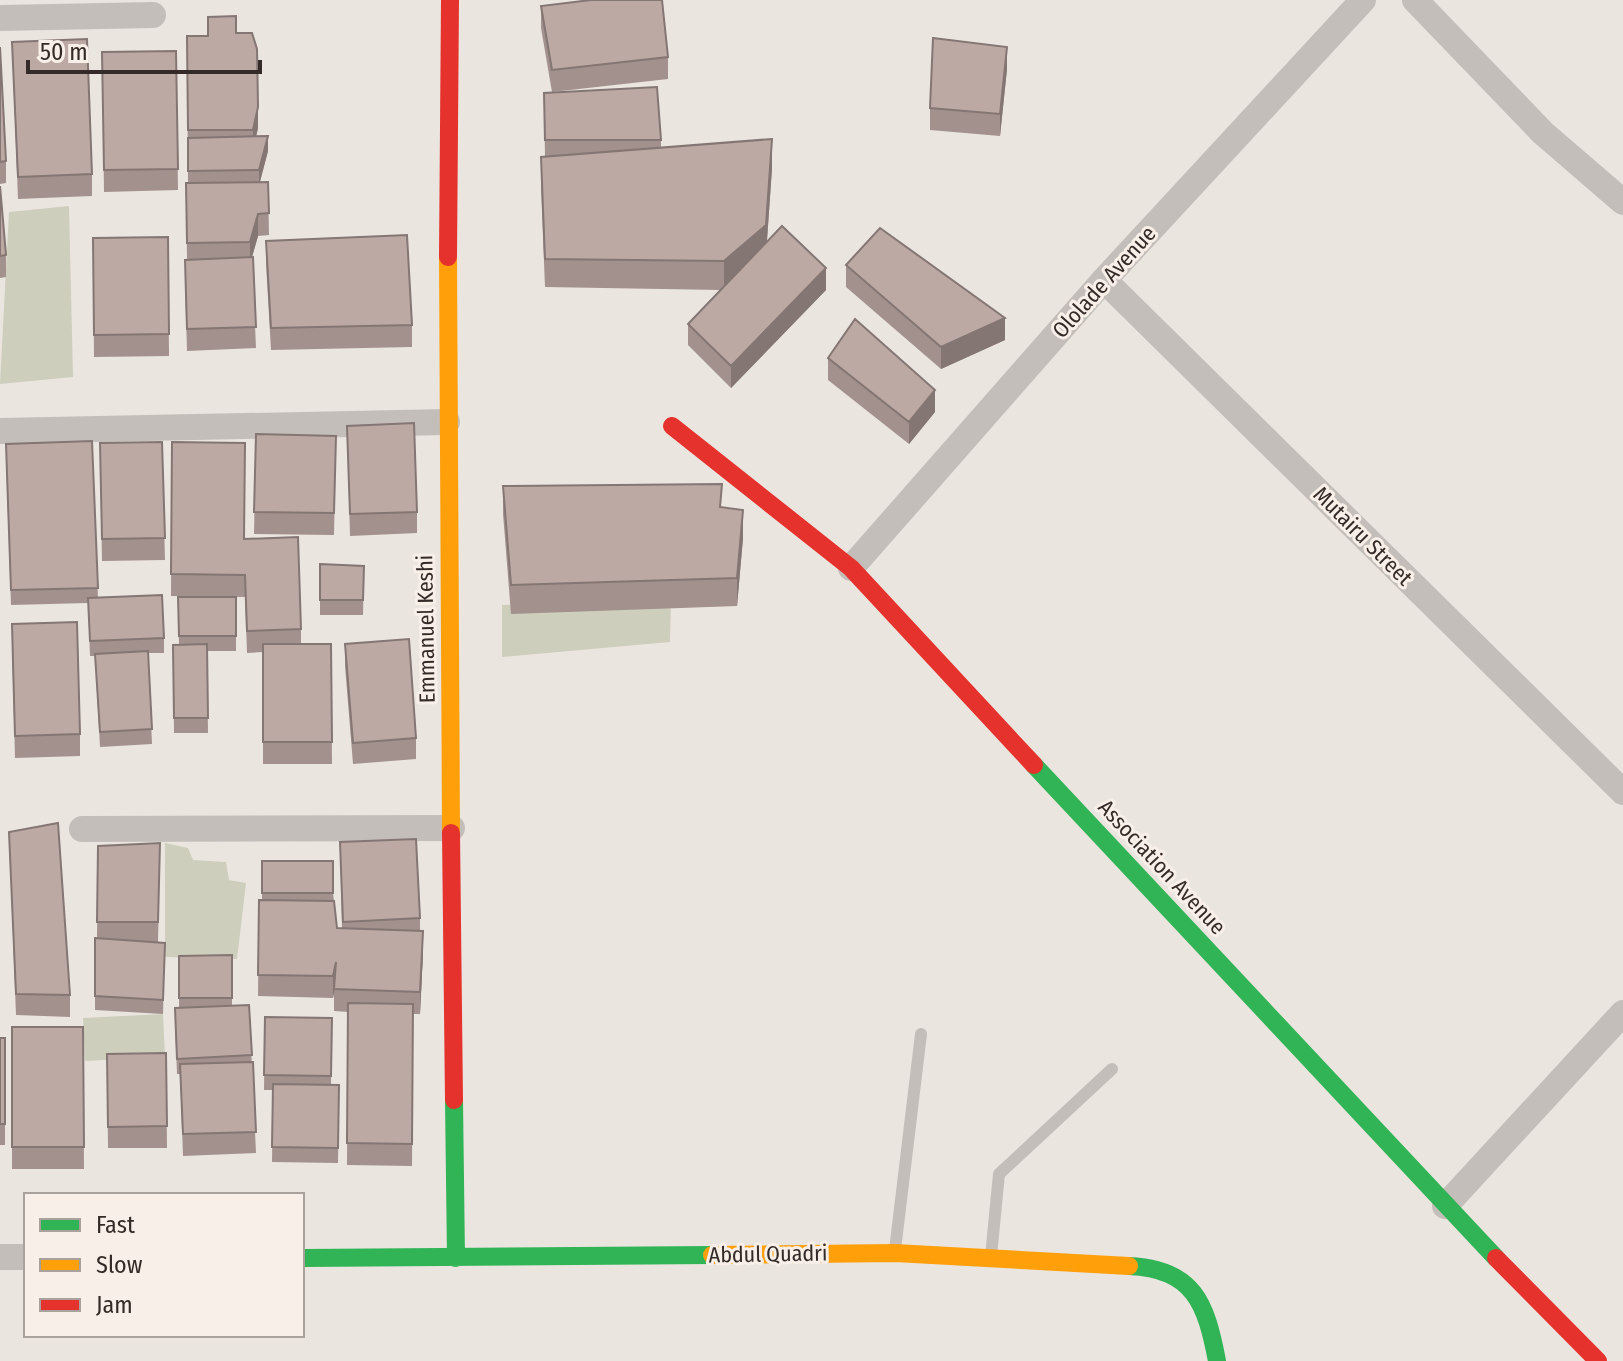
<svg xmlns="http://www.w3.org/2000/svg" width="1623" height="1361" font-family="'Fira Sans Condensed',sans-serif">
<rect width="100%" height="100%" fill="#ebe5e0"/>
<path fill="#cdcebc" d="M69 206 73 377 0 384 9 212Z
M671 601 670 642 502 657V605Z
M165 843 188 848 193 860 226 862 229 880 246 883 237 959 165 957Z
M163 1014 165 1057 85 1061 83 1018Z"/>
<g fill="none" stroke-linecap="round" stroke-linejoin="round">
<path stroke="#c4beba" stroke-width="12" d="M895 1250 921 1034
M991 1256 999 1174 1112 1069"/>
<path stroke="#c4beba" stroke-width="26" d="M1415 0 1543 133 1623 202
M0 18 153 15
M1104 280 1623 792
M0 431 447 422
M851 568 1104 280 1363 0
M82 829 452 828
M1445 1206 1623 1013
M0 1257H26"/>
<path stroke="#30b455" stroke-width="18" d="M1034 765 1496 1258
M454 1100 456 1258
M302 1258 712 1255
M1129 1266C1194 1269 1206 1303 1217 1361"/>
<path stroke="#ff9f0a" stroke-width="18" d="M448 257 451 833
M712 1255 895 1253 1129 1266"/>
<path stroke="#e5322d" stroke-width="18" d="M448 257 450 0
M672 426 851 568 1034 765
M451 833 454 1100
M1496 1258 1598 1361"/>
</g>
<path fill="#a3918d" d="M541 6 668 57V79L552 92 541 28Z
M236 33 258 128 256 136 268 151 260 182H268L269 235 258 236 252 257 256 348 187 351 185 282V260H187L186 183H188L187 36H208Z
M12 42 92 174V196L18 199Z
M0 47 6 161V183L0 184Z
M176 51 178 190 104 192 102 52Z
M1007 69 1000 136 930 130V108Z
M544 93 661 140V148L772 168 767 241 826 290 731 388 688 345V324L720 290 545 287 541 186V157H545Z
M0 186 6 255V277L0 278Z
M168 237 169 356 94 357 93 238Z
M266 241 412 325V347L271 350 266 263Z
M846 265 1005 340 941 369 846 287Z
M828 358 935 412 909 444 828 380Z
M347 426 417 512V533L350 536Z
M256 434 336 436 334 535 254 534Z
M92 441 98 598 164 638V653H148L152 744 100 747 95 656H90L88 603 11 605 6 459Z
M162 442 165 560 102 561 100 443Z
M172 442 244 539 301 629V644H331L332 764H263V652L247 653 245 597 171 596Z
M503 486 722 508 743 538 737 606 511 614 503 514Z
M320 564 364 566 363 615H320Z
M178 597 236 636V651H207L208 733H174L173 645H179Z
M345 644 416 738V759L353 764 345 666Z
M12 646 80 734V756L15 758Z
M9 832 70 995V1017L16 1015Z
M340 842 420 918V931L423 953 420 1014H413L412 1166 347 1165 348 1012 334 1011V990L333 998 258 996 259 900H262V861L333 893 337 928H342Z
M160 843 158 942 165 943 163 1014 95 1010V938H97L98 846Z
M232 955V1006L249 1005 256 1153 183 1156 180 1074H177L175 1023 179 1008V956Z
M265 1017 332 1018 331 1084 339 1085 338 1163 272 1162 273 1090H264Z
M12 1027H83L84 1169H12Z
M0 1038H5V1145H0Z
M166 1053 167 1148H108L107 1054Z"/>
<path fill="#847673" d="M1007 47V69L1000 136V114Z
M258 107V128L253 151V130Z
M268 136V151L259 185V170Z
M772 139V168L766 254 724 290V261Z
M258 214V236L250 264V242Z
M826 268V290L731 388V366Z
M1005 318V340L941 369V347Z
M935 390V412L909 444V422Z
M743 510V538L737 606V578Z
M423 931V953L420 1014V992Z
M336 962V983L333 998V976Z"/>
<path fill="#bda9a4" stroke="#847673" stroke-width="2" d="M591 0H662L668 57 552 70 541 6Z
M236 16V33H252L257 49 258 107 253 130H188L187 36H208V17Z
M933 38 1007 47 1000 114 930 108Z
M87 39 92 174 18 177 12 42Z
M0 47 6 161 0 162Z
M176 51 178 169 104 170 102 52Z
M657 87 661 140H545L544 93Z
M268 136 259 170 188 171V138Z
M772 139 766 225 724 261 545 259 541 157Z
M268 182 269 213 258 214 250 242 187 243 186 183Z
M0 186 6 255 0 256Z
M782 226 826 268 731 366 688 324Z
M880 228 1005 318 941 347 846 265Z
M407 235 412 325 271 328 266 241Z
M168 237 169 334 94 335 93 238Z
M253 257 256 327 187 329 185 260Z
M855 319 935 390 909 422 828 358Z
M414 423 417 512 350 514 347 426Z
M256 434 336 436 334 513 254 512Z
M92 441 98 588 11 590 6 444Z
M162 442 165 538 102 539 100 443Z
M172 442 245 443 244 539 298 537 301 629 247 631 245 575 171 574Z
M722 484 720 507 743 510 737 578 511 585 503 486Z
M320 564 364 566 363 600H320Z
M162 595 164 638 90 641 88 598Z
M178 597H236V636H179Z
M77 622 80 734 15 736 12 624Z
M409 639 416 738 353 743 345 644Z
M207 644 208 718H174L173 645Z
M263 644H331L332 742H263Z
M148 651 152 729 100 732 95 654Z
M58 823 70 995 16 994 9 832Z
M416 839 420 918 343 922 340 842Z
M160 843 158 922H97L98 846Z
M262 861H333V893H262Z
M259 900 334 901 337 928 423 931 420 992 334 989 336 962 333 976 258 975Z
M95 938 165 943 163 1000 95 996Z
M232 955V998H179V956Z
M348 1003 413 1004 412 1144 347 1143Z
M249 1005 252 1055 177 1059 175 1008Z
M265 1017 332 1018 331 1076 264 1075Z
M12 1027H83L84 1147H12Z
M0 1038H5V1124H0Z
M166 1053 167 1126 108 1127 107 1054Z
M253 1062 256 1132 183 1134 180 1064Z
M273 1084 339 1085 338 1148 272 1147Z"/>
<g text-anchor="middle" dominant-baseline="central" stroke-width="6" stroke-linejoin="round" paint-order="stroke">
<g font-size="22" fill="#342b28" stroke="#f7efe8">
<text transform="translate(1104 282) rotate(-48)">Ololade Avenue</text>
<text transform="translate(1363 536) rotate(45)">Mutairu Street</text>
<text transform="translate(426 629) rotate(-91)">Emmanuel Keshi</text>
<text transform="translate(1162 867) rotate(47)">Association Avenue</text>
<text transform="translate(768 1254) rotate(-1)">Abdul Quadri</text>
</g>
</g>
<rect x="24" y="1193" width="280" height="144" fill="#f7efe8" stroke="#a9a19b" stroke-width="2"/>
<rect x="40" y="1219" width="40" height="12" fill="#30b455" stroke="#a9a19b" stroke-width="2"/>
<text x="96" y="1233" font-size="24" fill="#342b28">Fast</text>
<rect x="40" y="1259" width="40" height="12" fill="#ff9f0a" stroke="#a9a19b" stroke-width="2"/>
<text x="96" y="1273" font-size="24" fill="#342b28">Slow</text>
<rect x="40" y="1299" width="40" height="12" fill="#e5322d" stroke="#a9a19b" stroke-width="2"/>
<text x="96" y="1313" font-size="24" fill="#342b28">Jam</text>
<path d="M28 60v12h232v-12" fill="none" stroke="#342b28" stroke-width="4"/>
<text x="40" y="60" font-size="24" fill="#342b28" stroke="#f7efe8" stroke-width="6" paint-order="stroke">50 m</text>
</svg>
